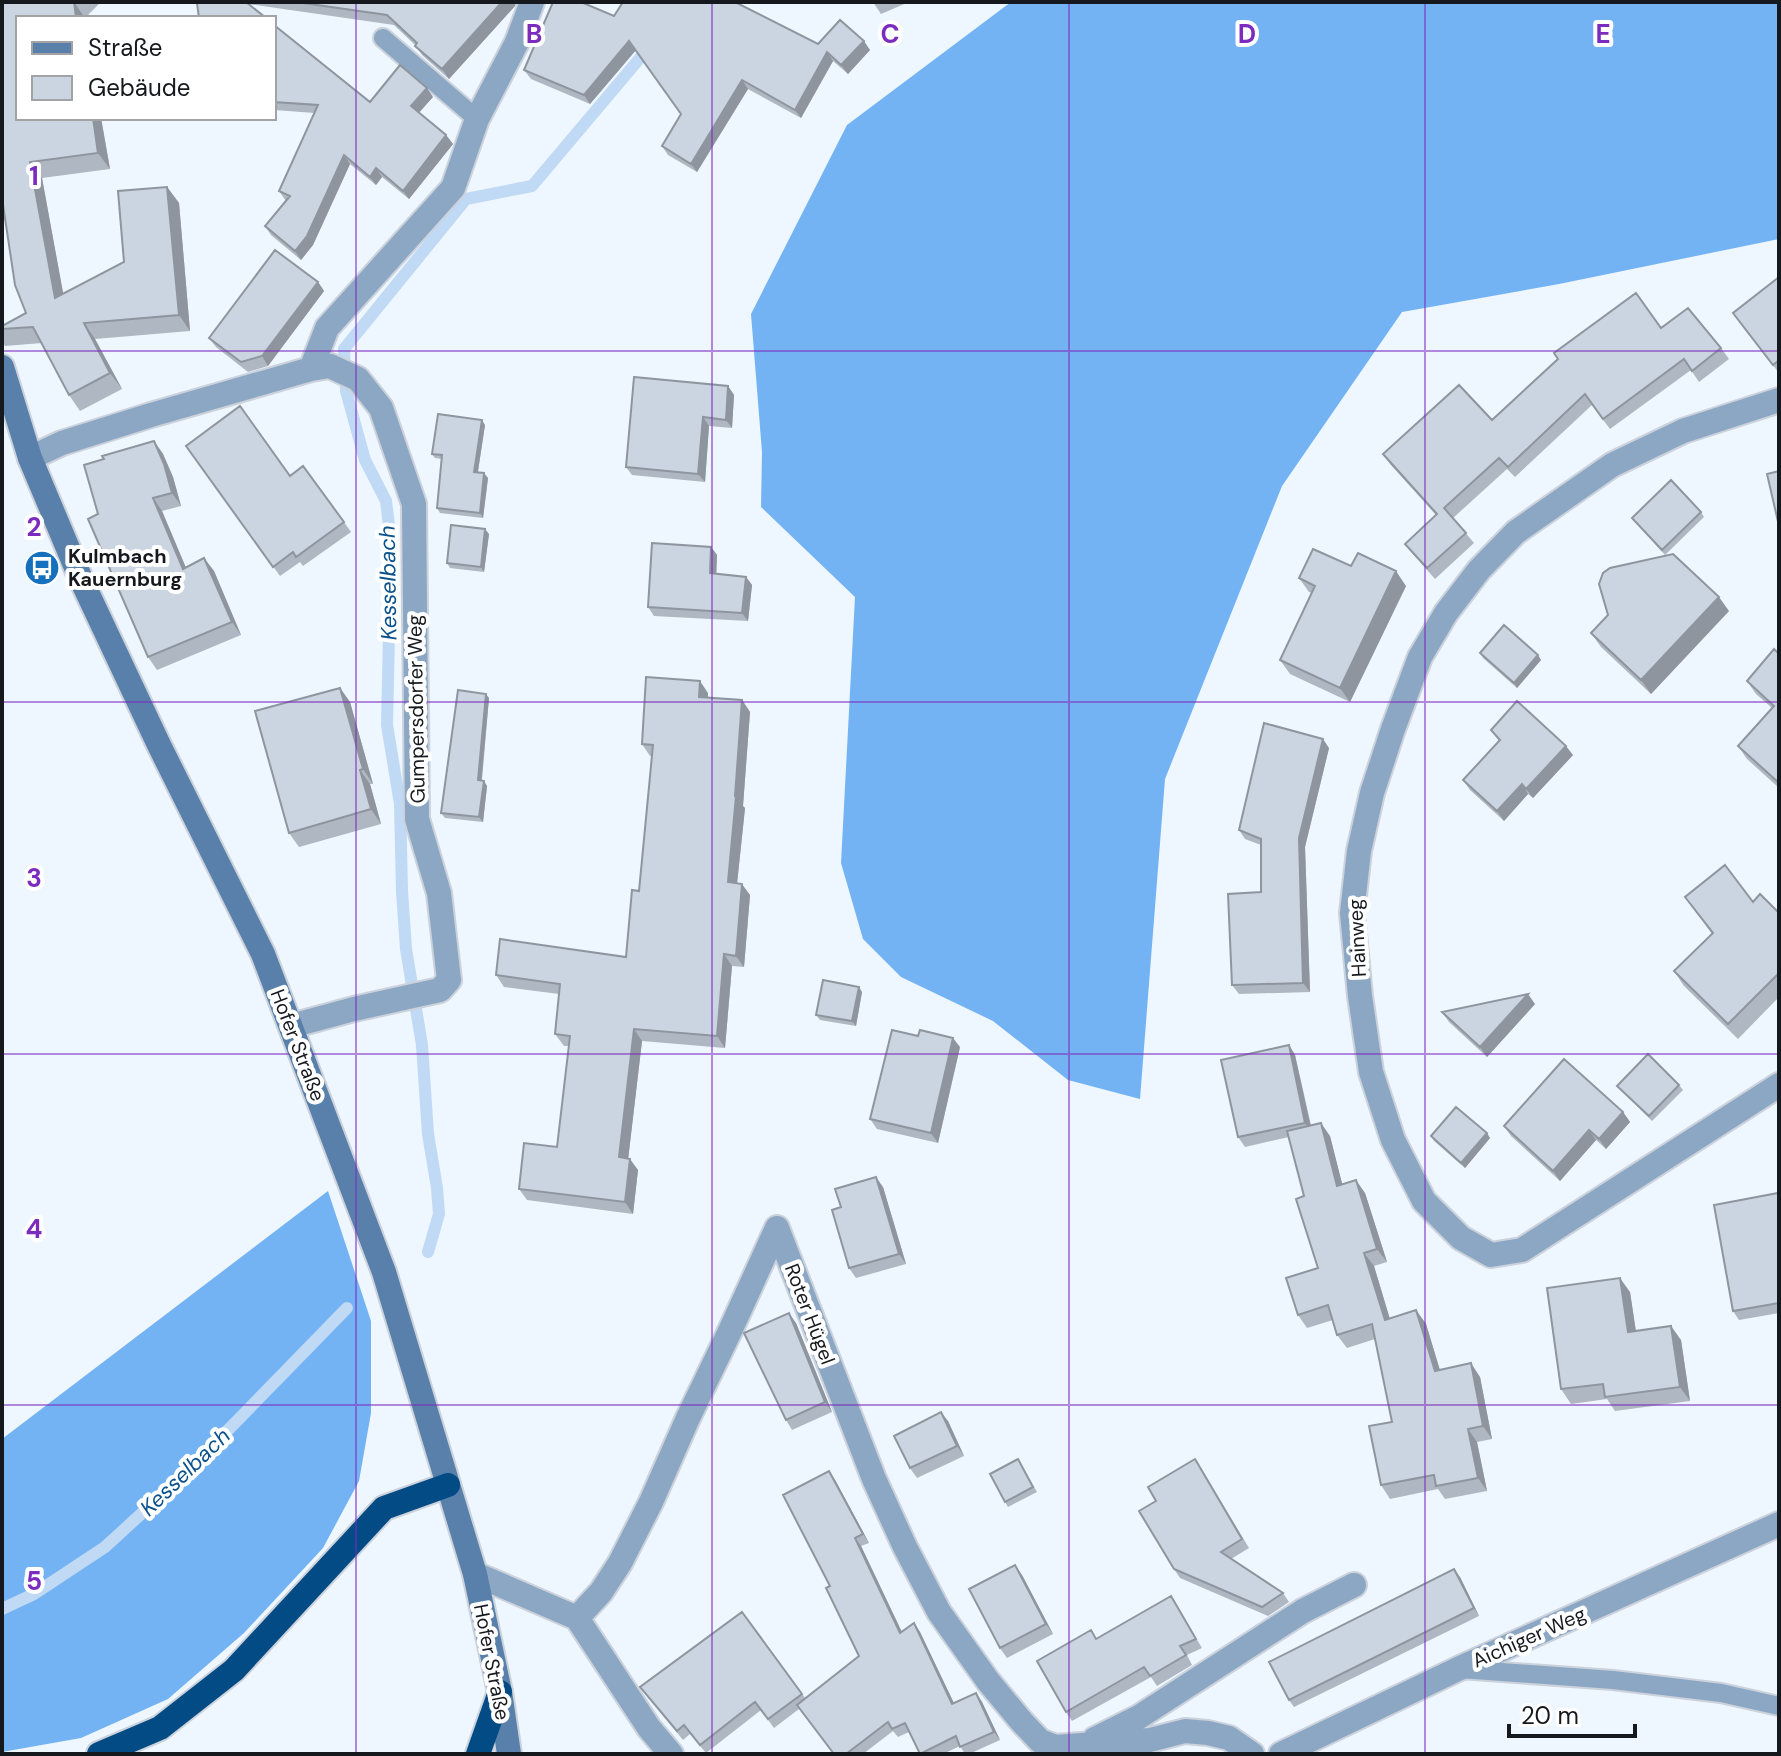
<svg xmlns="http://www.w3.org/2000/svg" width="1781" height="1756" font-family="'DM Sans',sans-serif">
<rect width="100%" height="100%" fill="#eef6ff"/>
<path fill="#73b3f4" d="M1011 2H1779V239L1559 284 1402 312 1282 486 1165 779 1140 1099 1068 1080 993 1021 901 977 863 939 841 863 855 597 761 507 762 452 751 314 847 125Z
M328 1191 371 1321V1413L359 1481 323 1548 244 1633 168 1699 81 1738 2 1752V1439Z"/>
<g fill="none" stroke-linecap="round" stroke-linejoin="round">
<path stroke="#c0d9f4" stroke-width="12" d="M428 1252 439 1214 437 1188 428 1134 422 1045 406 949 402 891 400 804 387 725 391 542 386 501 365 460 346 391 344 349 466 199 532 186 651 45
M2 1609 34 1594 105 1547 189 1470 347 1308"/>
<defs>
<path id="lane" d="M383 38 477 119
M1460 1669 1613 1680 1721 1693 1779 1706"/>
<path id="street" d="M311 369 327 328 453 188 477 119 517 42 532 2
M1779 400 1683 431 1612 465 1516 532 1479 570 1446 613 1420 657 1393 729 1372 793 1359 851 1352 913 1360 996 1371 1072 1393 1140 1424 1201 1461 1238 1491 1255 1522 1250 1779 1085
M30 458 62 443 151 415 311 369 330 366 358 379 381 408 414 504 417 819 439 893 449 980 440 990 354 1009 291 1026
M777 1228 874 1479 905 1547 939 1612 988 1681 1022 1722 1040 1741 1055 1747 1150 1740 1185 1731 1208 1733 1229 1738 1252 1754
M475 1574 577 1618 649 1728 671 1754
M577 1618 601 1592 620 1563 651 1502 688 1418 730 1331 777 1228
M1095 1739 1139 1717 1303 1611 1354 1585
M1281 1754 1458 1669 1779 1524"/>
<path id="secondary" d="M2 367 30 458 80 577 159 745 263 954 384 1272 475 1574 500 1692 509 1754"/>
<path id="highway" d="M99 1754 160 1728 234 1670 384 1508 448 1485
M478 1754 500 1692"/>
</defs>
<use href="#lane" stroke="#cbd2db" stroke-width="22"/>
<use href="#street" stroke="#cbd2db" stroke-width="28"/>
<use href="#secondary" stroke="#cbd2db" stroke-width="28"/>
<use href="#highway" stroke="#cbd2db" stroke-width="28"/>
<use href="#lane" stroke="#8ca7c4" stroke-width="18"/>
<use href="#street" stroke="#8ca7c4" stroke-width="24"/>
<use href="#secondary" stroke="#5880aa" stroke-width="24"/>
<use href="#highway" stroke="#024b85" stroke-width="24"/>
</g>
<path fill="#afb7c2" d="M2 2H101L85 18H18L101 118 110 169 42 178 63 294 124 262 167 187 179 203 190 331 95 339 122 389 80 411 69 395 42 343 5 346 2 341V326L26 313Z
M205 2H516L515 6 449 79 422 55 415 45 394 25 248 4Z
M873 2H909L881 14Z
M614 16 818 44 870 50 848 74 833 61 801 118 748 89 697 172 668 155 662 146 681 114 636 50 590 104 531 79 524 70Z
M274 25 370 102 433 97 419 112 446 135 453 144 409 199 382 177 376 185 350 164 313 245 301 260 271 235 265 226 286 201 279 191 315 113 274 110Z
M1779 277V373L1739 322Z
M318 282 324 291 268 366 248 372 216 347 209 338Z
M1661 328 1721 348 1729 359 1699 382 1691 370 1610 429 1592 405 1515 477 1507 469 1453 518 1474 543 1435 579 1413 554 1405 544 1436 515 1390 464 1383 454 1492 420Z
M728 386 734 395 732 428 709 426 705 482 632 475 626 467Z
M485 425 478 472 488 478 483 518 440 513 437 508 442 459 435 458 432 454Z
M154 441 163 454 173 477 181 506 162 511 186 568 204 558 214 571 241 635 157 670 148 657 98 514 104 459Z
M186 446 290 476 344 522 351 532 303 566 300 562 280 576Z
M1701 512 1704 517 1665 555 1632 518Z
M489 534 484 572 450 568 447 563Z
M711 547 717 555 716 574 746 577 752 585 748 621 654 616 648 607Z
M1299 578 1406 586 1350 702 1290 674 1280 660 1312 593 1309 592Z
M1729 611 1651 694 1601 647 1591 633 1608 615Z
M1480 653 1541 660 1517 688 1483 658Z
M1779 654V788L1747 759 1738 746 1772 708 1756 694 1747 681Z
M340 688 350 702 373 784H370L381 824 299 847 289 833Z
M708 693V697L742 700 750 712 743 806 745 808 737 883 750 895 744 967 732 966 725 1048 642 1041 628 1159 638 1170 633 1214 527 1200 519 1189 557 1147 569 1046H564L555 1034 559 994 504 987 496 975 626 957 639 891 652 756H650L642 744Z
M489 698 482 780 487 786 483 822 445 818 441 813Z
M1491 730 1573 755 1533 798 1528 794 1504 821 1470 790 1463 780 1499 741Z
M1329 748 1305 847 1310 992 1239 994 1232 985 1261 892V845L1245 839 1239 830Z
M1685 897 1753 902 1779 913V997L1738 1039 1684 986 1674 971 1712 934Z
M862 992 856 1026 820 1020 816 1015Z
M1535 1004 1487 1057 1449 1022 1442 1012Z
M1289 1045 1295 1055 1311 1125 1330 1136 1342 1184 1365 1193 1387 1262 1374 1266 1390 1319 1416 1310 1426 1324 1440 1370 1480 1377 1492 1439 1477 1442 1487 1491 1445 1499 1438 1489 1390 1499 1381 1485 1392 1422 1375 1339 1347 1348 1337 1335 1333 1320 1307 1328 1298 1315 1318 1268 1304 1196 1289 1137 1245 1147 1238 1137Z
M960 1047 938 1143 877 1129 870 1119Z
M1679 1085 1683 1090 1652 1121 1617 1086Z
M1623 1112 1630 1122 1606 1149 1596 1140 1560 1181 1511 1136 1504 1126Z
M1431 1136 1490 1138 1465 1168 1434 1141Z
M883 1187 906 1264 856 1278 849 1268 841 1207Z
M1779 1195V1313L1739 1320 1733 1311Z
M1630 1292 1636 1331 1681 1340 1690 1401 1615 1411 1607 1399 1571 1404 1561 1389Z
M796 1323 832 1412 792 1430 786 1420Z
M948 1421 964 1456 917 1478 910 1468Z
M1018 1459 1037 1492 1008 1507 1005 1502Z
M1201 1468 1249 1548 1231 1559 1283 1593 1289 1602 1268 1616 1180 1578 1174 1569 1156 1501Z
M835 1480 869 1543 861 1546 902 1632 914 1623 920 1632 954 1703 976 1693 982 1702 1000 1740 969 1754H965L960 1746 943 1754H921L909 1732 898 1737 893 1731 863 1754H834L799 1709 774 1728 761 1710 706 1753 690 1734 683 1740 640 1687 742 1612 805 1698 859 1656 830 1586Z
M1022 1575 1053 1634 1007 1658 1000 1648Z
M1460 1577 1479 1616 1294 1707 1289 1700Z
M1171 1596 1202 1648 1187 1655 1192 1665 1157 1686 1151 1677 1072 1721 1066 1712Z"/>
<path fill="#8e959e" d="M74 2 85 18H76Z
M502 2H516L515 6 449 79 442 69Z
M629 41 636 50 590 104 584 95Z
M864 41 870 50 848 74 841 65Z
M827 52 833 61 801 118 795 110Z
M742 80 748 89 697 172 691 164Z
M427 88 433 97 417 115 411 106Z
M93 118H101L110 169 98 153Z
M446 135 453 144 409 199 403 191Z
M344 155 350 164 313 245 301 260 295 251Z
M30 162 42 178 67 314 55 298Z
M376 168 382 177 376 185 370 177Z
M167 187 179 203 190 331 179 315Z
M318 282 324 291 268 366 262 356Z
M84 323 95 339 122 389 110 373Z
M728 386 734 395 732 428 726 420Z
M703 417 709 426 705 482 698 474Z
M482 420 485 425 477 477 474 472Z
M154 441 163 454 173 477 181 506 172 493Z
M484 473 488 478 483 518 480 513Z
M153 498 162 511 192 582 183 569Z
M485 529 489 534 484 572 481 567Z
M711 547 717 555 716 582 710 573Z
M204 558 214 571 241 635 232 622Z
M1396 571 1406 586 1350 702 1340 688Z
M746 577 752 585 748 621 742 613Z
M1719 597 1729 611 1651 694 1641 680Z
M1538 655 1541 660 1517 688 1514 683Z
M700 681 708 693 707 708 699 697Z
M340 688 350 702 373 784 363 769Z
M486 694 489 698 481 785 478 780Z
M742 700 750 712 743 806 745 808 736 894 728 882Z
M1323 739 1329 748 1305 847 1310 992 1303 983 1299 838Z
M1566 746 1573 755 1533 798 1526 789Z
M360 770 370 784 381 824 371 809Z
M484 781 487 786 483 822 479 817Z
M1522 784 1528 794 1504 821 1497 811Z
M742 884 750 895 744 967 736 956Z
M724 954 732 966 725 1048 717 1036Z
M859 987 862 992 856 1026 852 1021Z
M1528 994 1535 1004 1487 1057 1480 1047Z
M634 1029 642 1041 627 1169 619 1157Z
M953 1038 960 1047 938 1143 931 1133Z
M1289 1045 1295 1055 1312 1133 1305 1123Z
M1623 1112 1630 1122 1606 1149 1599 1139Z
M1321 1123 1330 1136 1346 1199 1337 1186Z
M1589 1130 1596 1140 1560 1181 1553 1171Z
M1487 1133 1490 1138 1465 1168 1461 1163Z
M630 1159 638 1170 633 1214 625 1202Z
M876 1177 883 1187 906 1264 899 1254Z
M1356 1180 1365 1193 1387 1262 1377 1249Z
M1364 1253 1374 1266 1394 1333 1385 1320Z
M1620 1278 1630 1292 1638 1346 1628 1332Z
M1416 1310 1426 1324 1444 1384 1435 1371Z
M789 1313 796 1323 832 1412 825 1402Z
M1671 1326 1681 1340 1690 1401 1680 1387Z
M1471 1363 1480 1377 1492 1439 1483 1426Z
M941 1412 948 1421 964 1456 957 1446Z
M1468 1429 1477 1442 1487 1491 1478 1478Z
M829 1471 835 1480 869 1543 863 1534Z
M855 1538 861 1546 906 1641 900 1633Z
M1015 1565 1022 1575 1053 1634 1046 1624Z
M1454 1569 1460 1577 1479 1616 1474 1608Z
M914 1623 920 1632 958 1712 952 1704Z
M976 1693 982 1702 1000 1740 994 1732Z"/>
<path fill="#cbd5e1" stroke="#8e959e" stroke-width="2" d="M2 2H74L76 18H18V118H93L98 153 30 162 55 298 124 262 118 191 167 187 179 315 84 323 110 373 69 395 33 327 2 329V326L26 313 15 285 2 198Z
M205 2H246L266 18H199L197 3Z
M296 2H502L442 69 415 46 417 43 387 15Z
M553 2H581L614 16 623 2H735L818 44 840 20 864 41 841 65 827 52 795 110 742 80 691 164 662 146 681 114 629 41 584 95 524 70Z
M274 25 370 102 400 65 427 88 411 106 446 135 403 191 376 168 370 177 344 155 307 236 295 251 265 226 290 196 279 191 318 105 274 102Z
M275 250 318 282 262 356 241 362 209 338Z
M1779 277V360L1773 365 1733 313Z
M1636 293 1661 328 1688 308 1721 348 1692 371 1684 359 1603 419 1585 394 1508 467 1499 458 1444 508 1466 533 1427 568 1405 544 1437 514 1383 454 1459 385 1492 420 1558 359 1554 353Z
M634 377 728 386 726 420 703 417 698 474 626 467Z
M240 406 290 476 303 466 344 522 296 557 293 552 273 567 186 446Z
M438 414 482 420 474 472 484 473 480 513 437 508 442 455 432 454Z
M154 441 164 464 172 493 153 498 183 569 204 558 232 622 148 657 88 519 98 514 84 465 104 459 102 456Z
M1779 471V526L1767 474Z
M1671 480 1701 512 1662 550 1632 518Z
M451 525 485 529 481 567 447 563Z
M652 543 711 547 710 573 746 577 742 613 648 607Z
M1313 549 1351 566 1358 553 1396 571 1340 688 1280 660 1315 586 1299 578Z
M1673 554 1719 597 1641 680 1591 633 1608 615 1599 584 1603 573 1610 568Z
M1504 625 1538 655 1514 683 1480 653Z
M1774 649 1779 654V783L1738 746 1774 706 1747 681Z
M646 677 700 681 699 697 742 700 735 796H736L728 882 742 884 736 956 724 954 717 1036 634 1029 619 1157 630 1159 625 1202 519 1189 524 1143 557 1147 570 1036 555 1034 560 984 496 975 500 939 626 957 632 890 639 891 653 745 642 744Z
M340 688 363 769 360 770 371 809 289 833 255 711Z
M458 690 486 694 478 780 484 781 479 817 441 813Z
M1517 701 1566 746 1526 789 1522 784 1497 811 1463 780 1500 740 1491 730Z
M1264 723 1323 739 1299 838 1303 983 1232 985 1228 894 1261 892V839L1239 830Z
M1725 865 1753 902 1760 894 1779 913V973L1728 1024 1674 971 1713 933 1685 897Z
M823 980 859 987 852 1021 816 1015Z
M1528 994 1480 1047 1442 1012Z
M892 1030 918 1036 920 1030 953 1038 931 1133 870 1119Z
M1289 1045 1305 1123 1238 1137 1221 1060Z
M1648 1054 1679 1085 1649 1116 1617 1086Z
M1564 1059 1623 1112 1599 1139 1589 1130 1553 1171 1504 1126Z
M1456 1107 1487 1133 1461 1163 1431 1136Z
M1321 1123 1337 1186 1356 1180 1377 1249 1364 1253 1385 1320 1416 1310 1435 1371 1471 1363 1483 1426 1468 1429 1478 1478 1436 1486 1434 1475 1381 1485 1369 1426 1392 1422 1372 1324 1337 1335 1328 1305 1298 1315 1286 1278 1318 1268 1296 1199 1304 1196 1287 1131Z
M876 1177 899 1254 849 1268 832 1210 841 1207 835 1189Z
M1778 1193 1779 1200V1303L1733 1311 1714 1205Z
M1620 1278 1628 1332 1671 1326 1680 1387 1605 1397 1603 1384 1561 1389 1547 1288Z
M789 1313 825 1402 786 1420 744 1333Z
M941 1412 957 1446 910 1468 894 1436Z
M1018 1459 1033 1487 1005 1502 990 1474Z
M1195 1459 1242 1539 1221 1552 1283 1593 1262 1607 1174 1569 1139 1511 1156 1501 1148 1487Z
M829 1471 863 1534 855 1538 900 1633 914 1623 952 1704 976 1693 994 1732 960 1747 956 1736 920 1754 905 1723 892 1729 888 1722 846 1754H834L797 1705 859 1656 826 1588 830 1586 783 1495Z
M1015 1565 1046 1624 1000 1648 969 1589Z
M1454 1569 1474 1608 1289 1700 1269 1662Z
M1171 1596 1196 1639 1180 1646 1186 1655 1150 1676 1144 1667 1066 1712 1037 1661 1091 1630 1096 1639Z
M742 1612 802 1694 768 1719 755 1702 700 1745 684 1725 677 1731 640 1687Z"/>
<path fill="none" stroke="#7b2cbf" stroke-width="2" stroke-opacity="0.55" d="M356 2V1754M712 2V1754M1069 2V1754M1425 2V1754M2 351H1779M2 702H1779M2 1054H1779M2 1405H1779"/>
<defs>
<symbol id="bus-disc" viewBox="-11 -11 22 22"><circle r="9.5" fill="#1570bd" stroke="#fff"/><path d="M-5-6H5V4H4V6H2V4H-2V6H-4V4H-5ZM-3.5-4V0h7V-4ZM-3.5 1.2v1.5H-2V1.2ZM2 1.2v1.5H3.5V1.2Z" fill="#fff"/></symbol>
</defs>
<g fill-rule="evenodd">
<use href="#bus-disc" x="22" y="548" width="40" height="40"/>
</g>
<g text-anchor="middle" dominant-baseline="central" stroke-width="8" stroke-linejoin="round" paint-order="stroke">
<g font-size="20" font-weight="bold" fill="#15181c" stroke="#fff" text-anchor="start">
<text x="68" y="556">Kulmbach<tspan x="68" dy="23">Kauernburg</tspan></text>
</g>
<g font-size="20" fill="#15181c" stroke="#fff">
<text transform="translate(416 709) rotate(-91)">Gumpersdorfer Weg</text>
<text transform="translate(1357 938) rotate(-93)">Hainweg</text>
<text transform="translate(298 1045) rotate(69)">Hofer Straße</text>
<text transform="translate(810 1314) rotate(69)">Roter Hügel</text>
<text transform="translate(1529 1637) rotate(-24)">Aichiger Weg</text>
<text transform="translate(492 1662) rotate(79)">Hofer Straße</text>
</g>
<g font-size="22" font-style="italic" fill="#0b528c" stroke="#fff">
<text transform="translate(388 583) rotate(-91)">Kesselbach</text>
<text transform="translate(185 1472) rotate(-44)">Kesselbach</text>
</g>
</g>
<g font-size="26" text-anchor="middle" font-weight="bold" fill="#7b2cbf" stroke="#fff" stroke-width="8" stroke-linejoin="round" paint-order="stroke">
<text x="534" y="43">B</text>
<text x="890" y="43">C</text>
<text x="1247" y="43">D</text>
<text x="1603" y="43">E</text>
<text x="34" y="185">1</text>
<text x="34" y="536">2</text>
<text x="34" y="887">3</text>
<text x="34" y="1238">4</text>
<text x="34" y="1590">5</text>
</g>
<rect width="1781" height="1756" fill="none" stroke="#15181c" stroke-width="8"/>
<rect x="16" y="16" width="260" height="104" fill="#ffffff" stroke="#a1a3a4" stroke-width="2"/>
<rect x="32" y="42" width="40" height="12" fill="#5880aa" stroke="#a1a3a4" stroke-width="2"/>
<text x="88" y="56" font-size="24" fill="#15181c">Straße</text>
<rect x="32" y="76" width="40" height="24" fill="#cbd5e1" stroke="#a1a3a4" stroke-width="2"/>
<text x="88" y="96" font-size="24" fill="#15181c">Gebäude</text>
<path d="M1509 1724v12h126v-12" fill="none" stroke="#15181c" stroke-width="4"/>
<text x="1521" y="1724" font-size="24" fill="#15181c" stroke="#ffffff" stroke-width="6" paint-order="stroke">20 m</text>
</svg>
